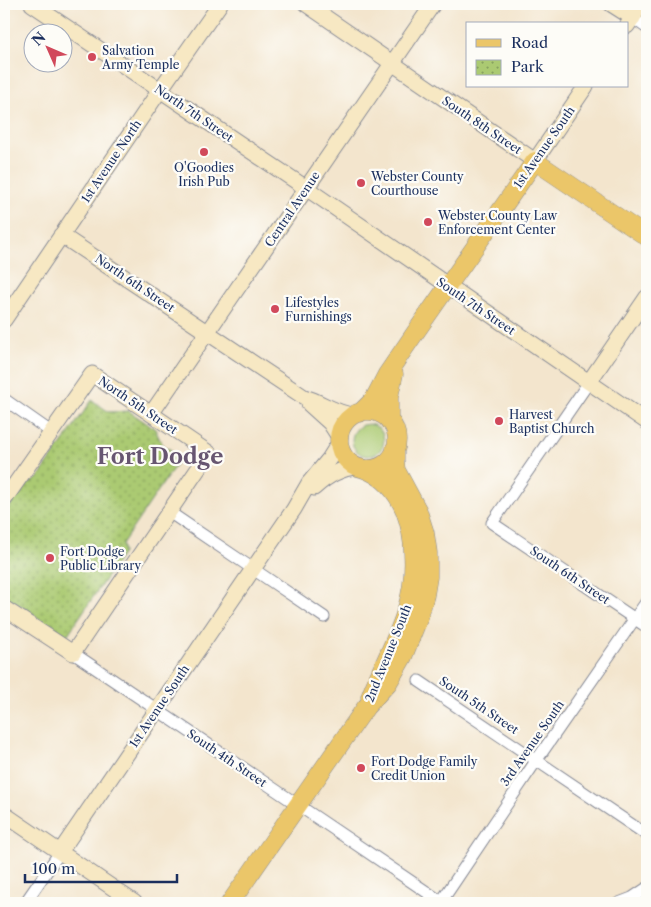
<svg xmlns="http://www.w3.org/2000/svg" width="651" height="907" font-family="'Libre Caslon Text',serif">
<defs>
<pattern id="park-dots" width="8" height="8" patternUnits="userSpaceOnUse" patternTransform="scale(1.25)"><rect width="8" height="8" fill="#abca72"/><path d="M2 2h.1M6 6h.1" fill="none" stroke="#8aa461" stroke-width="1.8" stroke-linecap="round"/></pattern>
</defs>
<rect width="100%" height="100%" fill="#fdfcf7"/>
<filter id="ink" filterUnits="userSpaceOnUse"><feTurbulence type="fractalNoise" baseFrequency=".02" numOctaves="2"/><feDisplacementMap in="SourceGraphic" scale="10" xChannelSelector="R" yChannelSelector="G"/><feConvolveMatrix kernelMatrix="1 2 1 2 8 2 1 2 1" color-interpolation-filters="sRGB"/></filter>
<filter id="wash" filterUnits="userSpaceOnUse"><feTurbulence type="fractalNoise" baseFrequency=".0096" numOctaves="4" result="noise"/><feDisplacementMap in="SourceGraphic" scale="20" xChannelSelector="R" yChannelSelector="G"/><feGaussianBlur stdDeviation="1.12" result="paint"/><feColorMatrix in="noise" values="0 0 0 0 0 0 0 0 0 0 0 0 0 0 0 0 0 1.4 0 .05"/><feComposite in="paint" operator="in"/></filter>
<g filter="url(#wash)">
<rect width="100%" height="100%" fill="#f3e5cd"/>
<path fill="#abca72" stroke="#637c68" d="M352 440a16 16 0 1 1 32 0a16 16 0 1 1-32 0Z"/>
<path fill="url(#park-dots)" stroke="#637c68" d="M92 400 109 412 129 411 155 429 162 444 181 457 122 544 123 553 66 637 4 595V515L23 486 37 479Z"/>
</g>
<g filter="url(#ink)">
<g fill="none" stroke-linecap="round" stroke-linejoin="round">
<defs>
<path id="street" d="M633 18 647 28
M589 382 492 523 647 627
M4 399 51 432
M169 512 324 617
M73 653 443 903
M419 681 647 835
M441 902 536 761 647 601
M25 903 60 852
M619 903 632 898 647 888"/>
<path id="secondary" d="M32 4 306 188 647 422
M306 4 535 161 586 86
M611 4 633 18
M627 26 642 4
M61 235 304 397C322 402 334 413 353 415
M4 320 160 90 220 4
M589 382 647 297
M309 404 330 423 339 437
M151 414 433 4
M314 488C327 476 340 468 357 467
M4 500 92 374 209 453 73 653 4 608
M4 814 135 903
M60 852 294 509 309 483 329 459 339 443"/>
<path id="primary" d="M339 440a29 29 0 1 1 58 0a29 29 0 1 1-58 0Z
M360 413 374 399 387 374 415 333 535 161 647 237
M389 421V397L394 374
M364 469C384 476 397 492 405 511 410 525 413 539 413 553 417 610 389 647 370 697
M230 903 366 707 388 683 403 657 419 617 425 595 428 577V553L425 533 418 511 396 470 395 461V448"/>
</defs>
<use href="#street" stroke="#878a96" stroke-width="13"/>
<use href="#secondary" stroke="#878a96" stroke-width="17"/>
<use href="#primary" stroke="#878a96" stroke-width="19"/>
<use href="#street" stroke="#fff" stroke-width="11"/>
<use href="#secondary" stroke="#f7e8c3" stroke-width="15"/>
<use href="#primary" stroke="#ebc669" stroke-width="18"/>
</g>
</g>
<g fill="#d1495b" stroke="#fdfcf7" stroke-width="2">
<circle cx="92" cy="57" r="5"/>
<circle cx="204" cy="152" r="5"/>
<circle cx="361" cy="183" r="5"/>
<circle cx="428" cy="222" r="5"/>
<circle cx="275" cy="309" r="5"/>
<circle cx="499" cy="421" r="5"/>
<circle cx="50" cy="558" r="5"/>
<circle cx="361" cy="768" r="5"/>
</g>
<g text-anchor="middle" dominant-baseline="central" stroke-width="4.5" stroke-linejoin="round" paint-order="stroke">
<g font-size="12" fill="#1b2f5e" stroke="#fdfcf7" text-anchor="start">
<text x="102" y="50">Salvation<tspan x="102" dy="14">Army Temple</tspan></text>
<text x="204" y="167" text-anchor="middle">O'Goodies<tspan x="204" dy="14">Irish Pub</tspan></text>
<text x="371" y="176">Webster County<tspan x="371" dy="14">Courthouse</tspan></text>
<text x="438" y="215">Webster County Law<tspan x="438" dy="14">Enforcement Center</tspan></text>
<text x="285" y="302">Lifestyles<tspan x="285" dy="14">Furnishings</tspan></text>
<text x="509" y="414">Harvest<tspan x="509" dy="14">Baptist Church</tspan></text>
<text x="60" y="551">Fort Dodge<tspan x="60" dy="14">Public Library</tspan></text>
<text x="371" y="761">Fort Dodge Family<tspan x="371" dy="14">Credit Union</tspan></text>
</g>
<g font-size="12" fill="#1b2f5e" stroke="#fdfcf7">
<text transform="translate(194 113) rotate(34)">North 7th Street</text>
<text transform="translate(482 125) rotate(34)">South 8th Street</text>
<text transform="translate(544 147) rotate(-55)">1st Avenue South</text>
<text transform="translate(111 161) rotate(-56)">1st Avenue North</text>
<text transform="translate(292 209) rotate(-56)">Central Avenue</text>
<text transform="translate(135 283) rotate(34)">North 6th Street</text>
<text transform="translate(476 306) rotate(34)">South 7th Street</text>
<text transform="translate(138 405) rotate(34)">North 5th Street</text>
<text transform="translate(570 575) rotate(34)">South 6th Street</text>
<text transform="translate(388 653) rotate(-68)">2nd Avenue South</text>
<text transform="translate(479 705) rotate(34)">South 5th Street</text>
<text transform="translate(159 706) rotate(-56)">1st Avenue South</text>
<text transform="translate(532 743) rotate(-55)">3rd Avenue South</text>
<text transform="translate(227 758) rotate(34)">South 4th Street</text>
</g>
<g font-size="22" font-weight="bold" fill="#675671" stroke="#fdfcf7">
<text x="160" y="456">Fort Dodge</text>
</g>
</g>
<rect width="651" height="907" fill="none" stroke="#fdfcf7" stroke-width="20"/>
<rect x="466" y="22" width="162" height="65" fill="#fdfcf7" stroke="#a3aaba"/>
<rect x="476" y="39" width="25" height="8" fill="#ebc669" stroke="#a3aaba"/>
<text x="511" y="48" font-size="15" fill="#1b2f5e">Road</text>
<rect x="476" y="60" width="25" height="15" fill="url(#park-dots)" stroke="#a3aaba"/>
<text x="511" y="72" font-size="15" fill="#1b2f5e">Park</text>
<g transform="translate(48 48) rotate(315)"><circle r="24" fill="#fdfcf7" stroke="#a3aaba"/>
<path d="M0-4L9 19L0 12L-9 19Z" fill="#d1495b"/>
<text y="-8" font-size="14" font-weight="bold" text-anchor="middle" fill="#1b2f5e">N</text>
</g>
<path d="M25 874v8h152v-8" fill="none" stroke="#1b2f5e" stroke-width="2.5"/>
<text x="32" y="874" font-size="15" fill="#1b2f5e" stroke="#fdfcf7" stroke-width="4" paint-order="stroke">100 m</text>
</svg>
